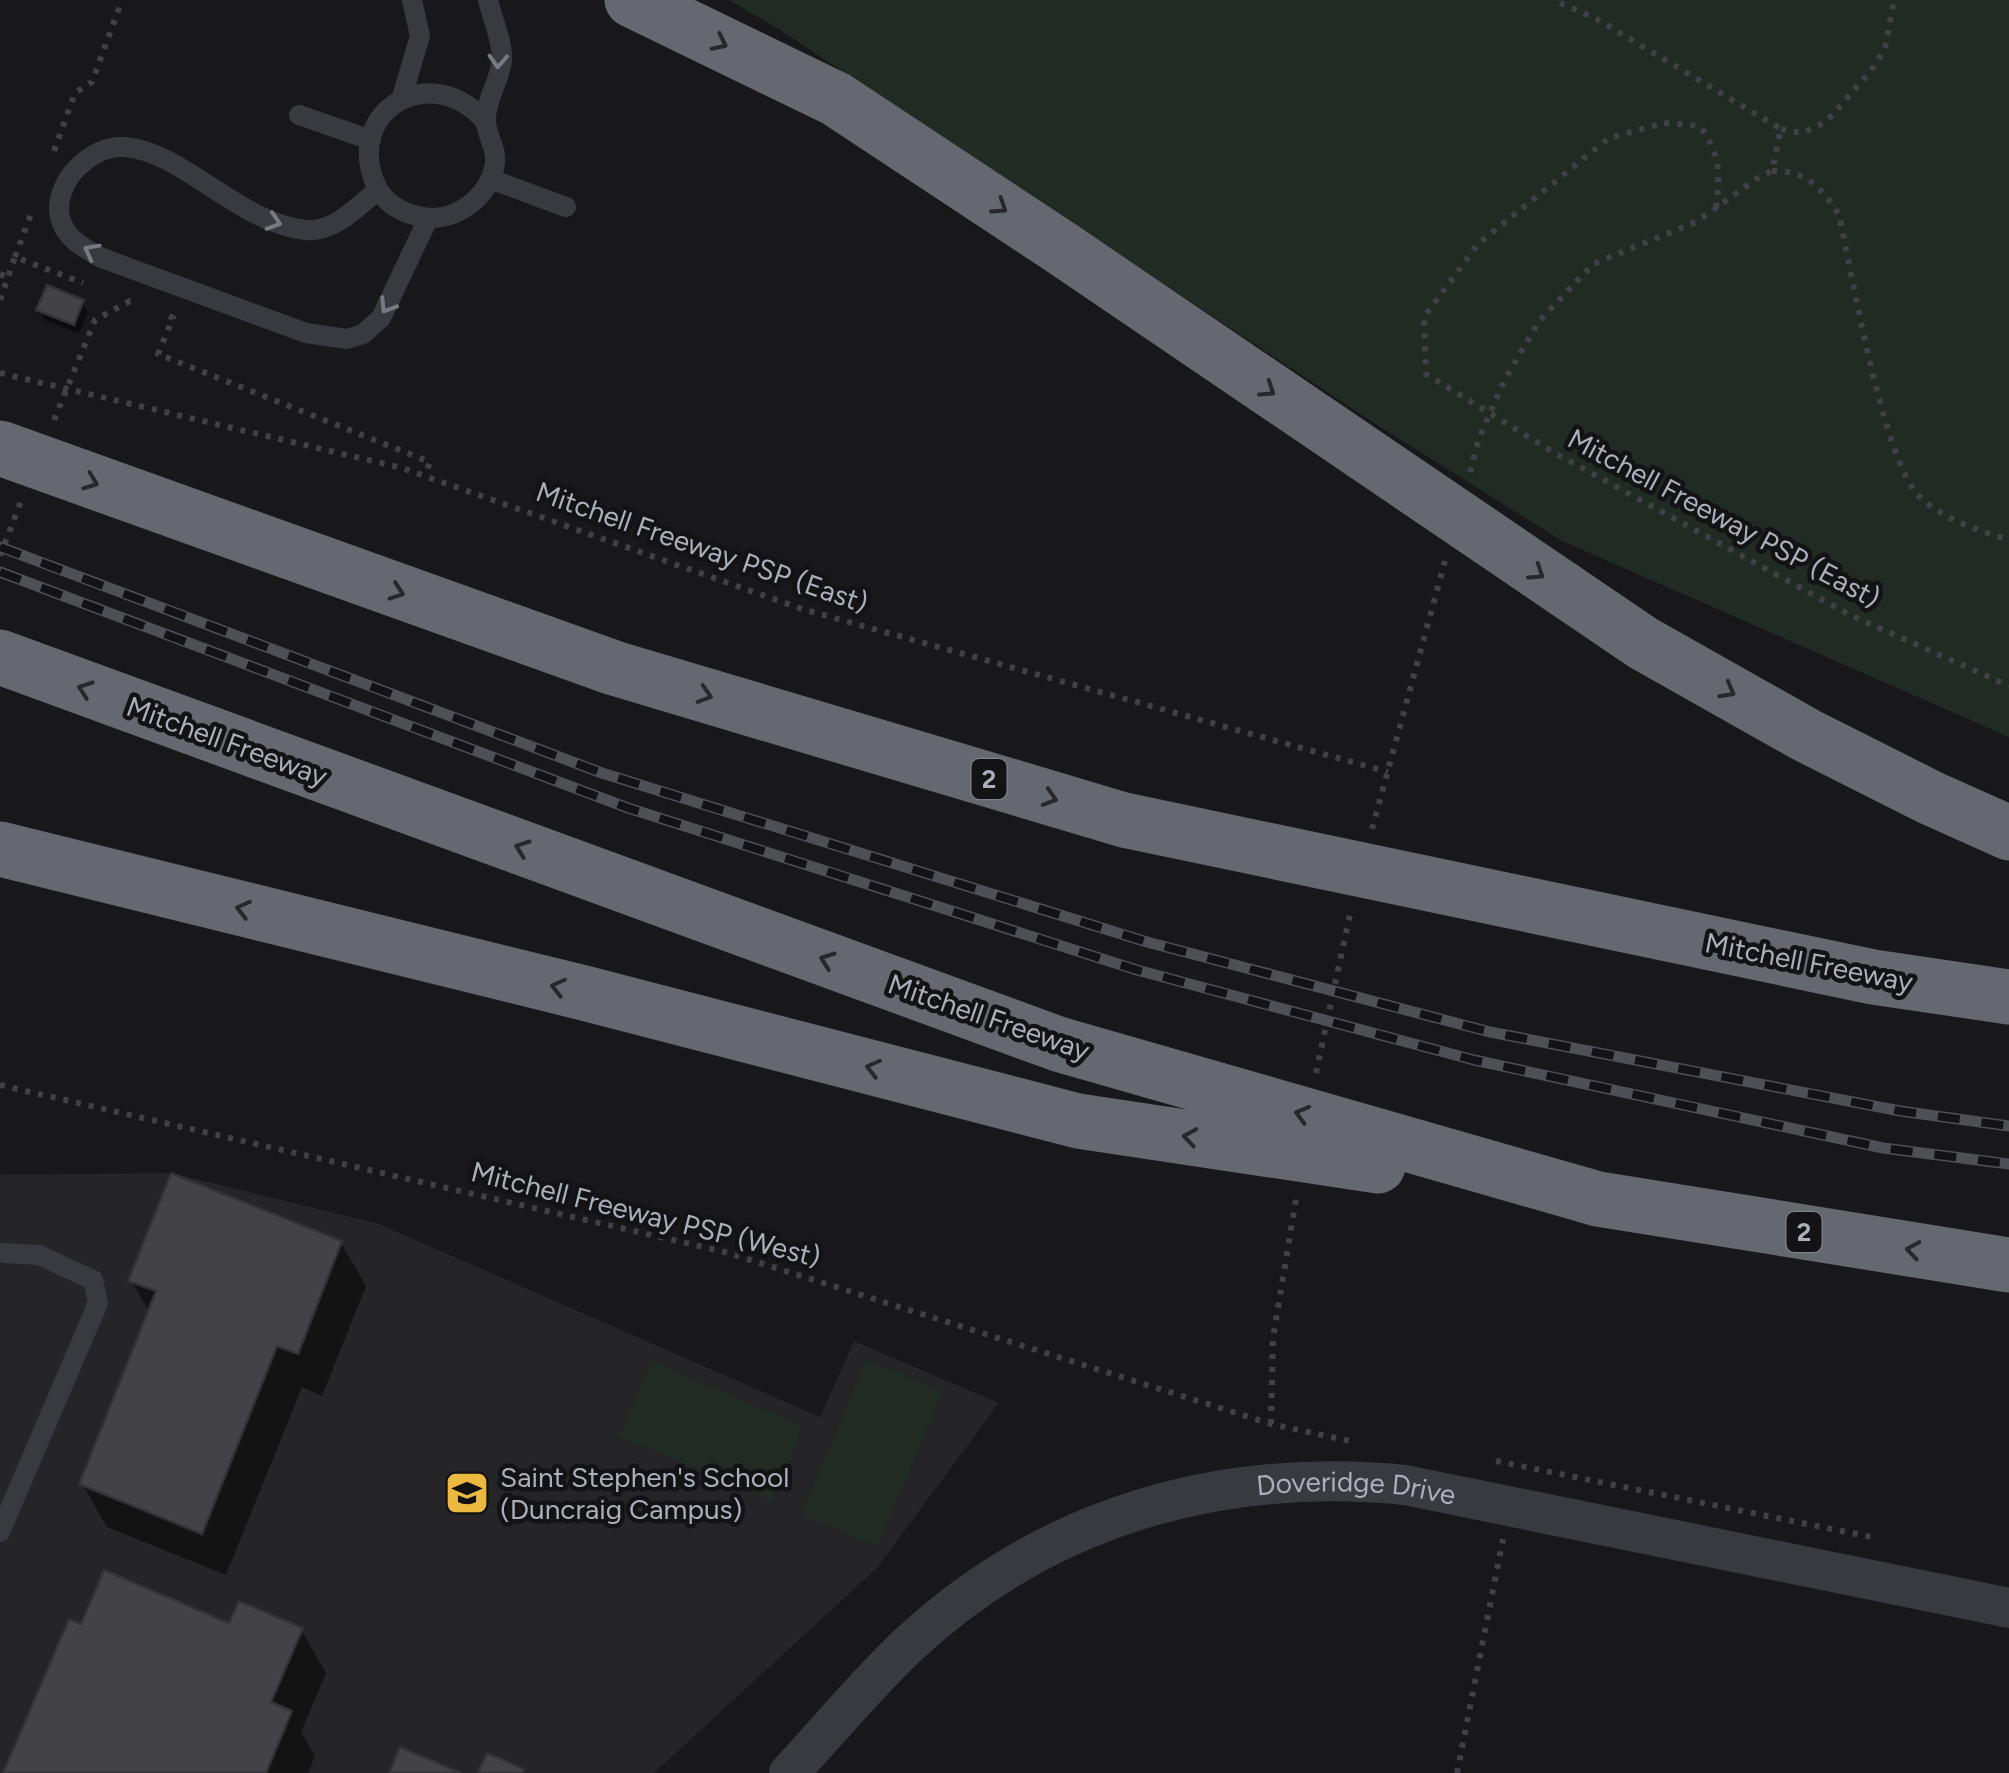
<svg xmlns="http://www.w3.org/2000/svg" width="2009" height="1773" font-family="Figtree,sans-serif">
<rect width="100%" height="100%" fill="#18181a"/>
<path fill="#252427" d="M171 1173 379 1224 820 1417 854 1341 999 1403 877 1568 654 1773H0V1175Z"/>
<path fill="#222a24" d="M729 0H2009V737L1562 541 1374 423 780 30Z
M866 1359 943 1391 878 1547 801 1515Z
M651 1361 803 1426 771 1501 619 1436Z"/>
<path fill="#0007" d="M82 302 88 312 79 334 45 320 39 310Z
M341 1243 366 1286 322 1396 302 1387 226 1575 107 1527 82 1484 150 1313 131 1281Z
M83 1627 301 1630 326 1673 301 1732 315 1756 308 1773H6Z"/>
<path fill="#434347" stroke="#333236" stroke-width="2.5" d="M47 285 84 300 74 325 36 310Z
M171 1173 342 1241 298 1354 277 1346 202 1534 79 1484 156 1291 128 1281Z
M104 1570 229 1623 239 1601 303 1628 271 1702 292 1711 266 1773H3L69 1619 81 1624Z
M400 1747 461 1773H389Z
M487 1753 524 1769 522 1773H478Z"/>
<g fill="none" stroke-linecap="round" stroke-linejoin="round">
<path stroke="#404146" stroke-width="6" stroke-dasharray="5 8" stroke-linecap="butt" d="M1781 129 1802 133 1826 122 1871 71 1885 48 1894 0
M54 151 75 93 92 82 122 0
M1772 171C1806 170 1822 188 1839 215 1852 273 1883 460 1919 496 1943 520 1978 530 2009 540
M1716 208C1720 173 1721 156 1700 126L1664 123 1609 138 1478 244 1424 317 1426 374 1553 452 1850 615 2009 686
M15 257 31 214
M0 274 10 278
M0 300 15 257 83 283
M169 316 173 318 158 354 430 462 425 475
M0 373 402 468 802 609 1388 772
M54 420 95 320 130 301 134 302
M1470 472 1479 438 1505 379 1540 320 1593 264 1696 222 1759 177 1772 171 1781 129 1595 18 1553 0
M0 556 21 501
M1372 829 1445 561
M1316 1073 1350 914
M0 1085 725 1252 1271 1424 1350 1441
M1271 1424 1273 1338 1296 1199
M1496 1461 1876 1538
M1457 1773 1503 1539"/>
<path stroke="#393a3f" stroke-width="20" d="M401 100 420 36 412 0
M299 115 371 140
M485 121C432 60 345 109 375 183 383 203 403 214 423 217 455 223 490 197 495 163 497 147 485 134 486 119 486 99 500 80 502 60 503 42 492 18 488 0
M490 179 566 207
M378 190C358 206 334 233 306 230 240 224 182 151 125 147 106 146 90 155 77 168 65 180 56 200 60 217 65 239 84 248 102 258L306 333 347 339 363 334 381 318 428 219
M0 1532 98 1303 93 1280 39 1255 3 1253"/>
<path stroke="#393a3f" stroke-width="40" id="s1" d="M789 1773C828 1731 866 1685 908 1645 1046 1516 1220 1467 1405 1485L2009 1608"/>
<path stroke="#666870" stroke-width="55" d="M632 0 836 99 1063 249 1643 643 1806 735 1931 798 2009 833
M0 448 614 668 1124 820 1873 977 2009 997
M0 657 1058 1044 1598 1199 2009 1265
M0 849 584 993 1078 1121 1378 1166"/>
<defs>
<path id="rail" d="M0 547 602 773 1147 942 1490 1032 1900 1111 2009 1126
M0 572 628 808 1137 970 1474 1060 1883 1148 2009 1164"/>
</defs>
<use href="#rail" stroke="#4f5056" stroke-width="11"/>
<use href="#rail" stroke="#131315" stroke-width="8" stroke-dasharray="22" stroke-linecap="butt"/>
</g>
<defs><path id="oneway-chevron" d="M-2-3.5L2.5 0L-2 3.5" fill="none" stroke-width="1.6" stroke-linecap="round" stroke-linejoin="round" transform="scale(2.5)"/></defs>
<g stroke="#28282c">
<use href="#oneway-chevron" transform="translate(720 43) rotate(26)"/>
<use href="#oneway-chevron" transform="translate(1000 207) rotate(33)"/>
<use href="#oneway-chevron" transform="translate(1268 390) rotate(34)"/>
<use href="#oneway-chevron" transform="translate(91 482) rotate(21)"/>
<use href="#oneway-chevron" transform="translate(1537 573) rotate(34)"/>
<use href="#oneway-chevron" transform="translate(397 592) rotate(19)"/>
<use href="#oneway-chevron" transform="translate(85 689) rotate(-160)"/>
<use href="#oneway-chevron" transform="translate(1728 691) rotate(29)"/>
<use href="#oneway-chevron" transform="translate(705 695) rotate(17)"/>
<use href="#oneway-chevron" transform="translate(1050 798) rotate(17)"/>
<use href="#oneway-chevron" transform="translate(522 848) rotate(-160)"/>
<use href="#oneway-chevron" transform="translate(243 909) rotate(-166)"/>
<use href="#oneway-chevron" transform="translate(827 960) rotate(-160)"/>
<use href="#oneway-chevron" transform="translate(558 987) rotate(-166)"/>
<use href="#oneway-chevron" transform="translate(873 1068) rotate(-166)"/>
<use href="#oneway-chevron" transform="translate(1302 1114) rotate(-164)"/>
<use href="#oneway-chevron" transform="translate(1190 1137) rotate(-171)"/>
<use href="#oneway-chevron" transform="translate(1913 1250) rotate(-171)"/>
</g>
<g stroke="#787a83">
<use href="#oneway-chevron" transform="translate(498 61) rotate(93)"/>
<use href="#oneway-chevron" transform="translate(274 222) rotate(18)"/>
<use href="#oneway-chevron" transform="translate(91 251) rotate(-152)"/>
<use href="#oneway-chevron" transform="translate(387 306) rotate(122)"/>
</g>
<defs>
<symbol id="school-square" viewBox="-11 -11 22 22"><rect x="-9" y="-9" width="18" height="18" rx="4" fill="#ebb940" stroke="#131315"/><path d="M0-5L7-2L0 1L-7-2ZM-4 1L0 2.5L4 1V4Q0 6-4 4Z" fill="#111"/></symbol>
</defs>
<g fill-rule="evenodd">
<use href="#school-square" x="442" y="1468" width="50" height="50"/>
</g>
<g text-anchor="middle" dominant-baseline="central" stroke-width="9" stroke-linejoin="round" paint-order="stroke">
<g fill="#131315" stroke="#7d8088" stroke-width="2.5">
<rect x="971.5" y="759" width="35" height="40" rx="8"/>
<rect x="1786.5" y="1212" width="35" height="40" rx="8"/>
</g>
<g font-size="25" font-weight="bold" fill="#abafba">
<text x="989" y="779">2</text>
<text x="1804" y="1232">2</text>
</g>
<g font-size="28" fill="#abafba" stroke="#131315">
<text transform="translate(1724 518) rotate(28)">Mitchell Freeway PSP (East)</text>
<text transform="translate(702 547) rotate(19)">Mitchell Freeway PSP (East)</text>
<text transform="translate(227 741) rotate(20)">Mitchell Freeway</text>
<text transform="translate(1809 962) rotate(11)">Mitchell Freeway</text>
<text transform="translate(989 1017) rotate(19)">Mitchell Freeway</text>
<text transform="translate(646 1214) rotate(14)">Mitchell Freeway PSP (West)</text>
<text stroke="none"><textPath href="#s1" startOffset="665">Doveridge Drive</textPath></text>
</g>
<g font-size="28" fill="#abafba" stroke="#131315" text-anchor="start">
<text x="500" y="1477">Saint Stephen's School<tspan x="500" dy="32">(Duncraig Campus)</tspan></text>
</g>
</g>
</svg>
